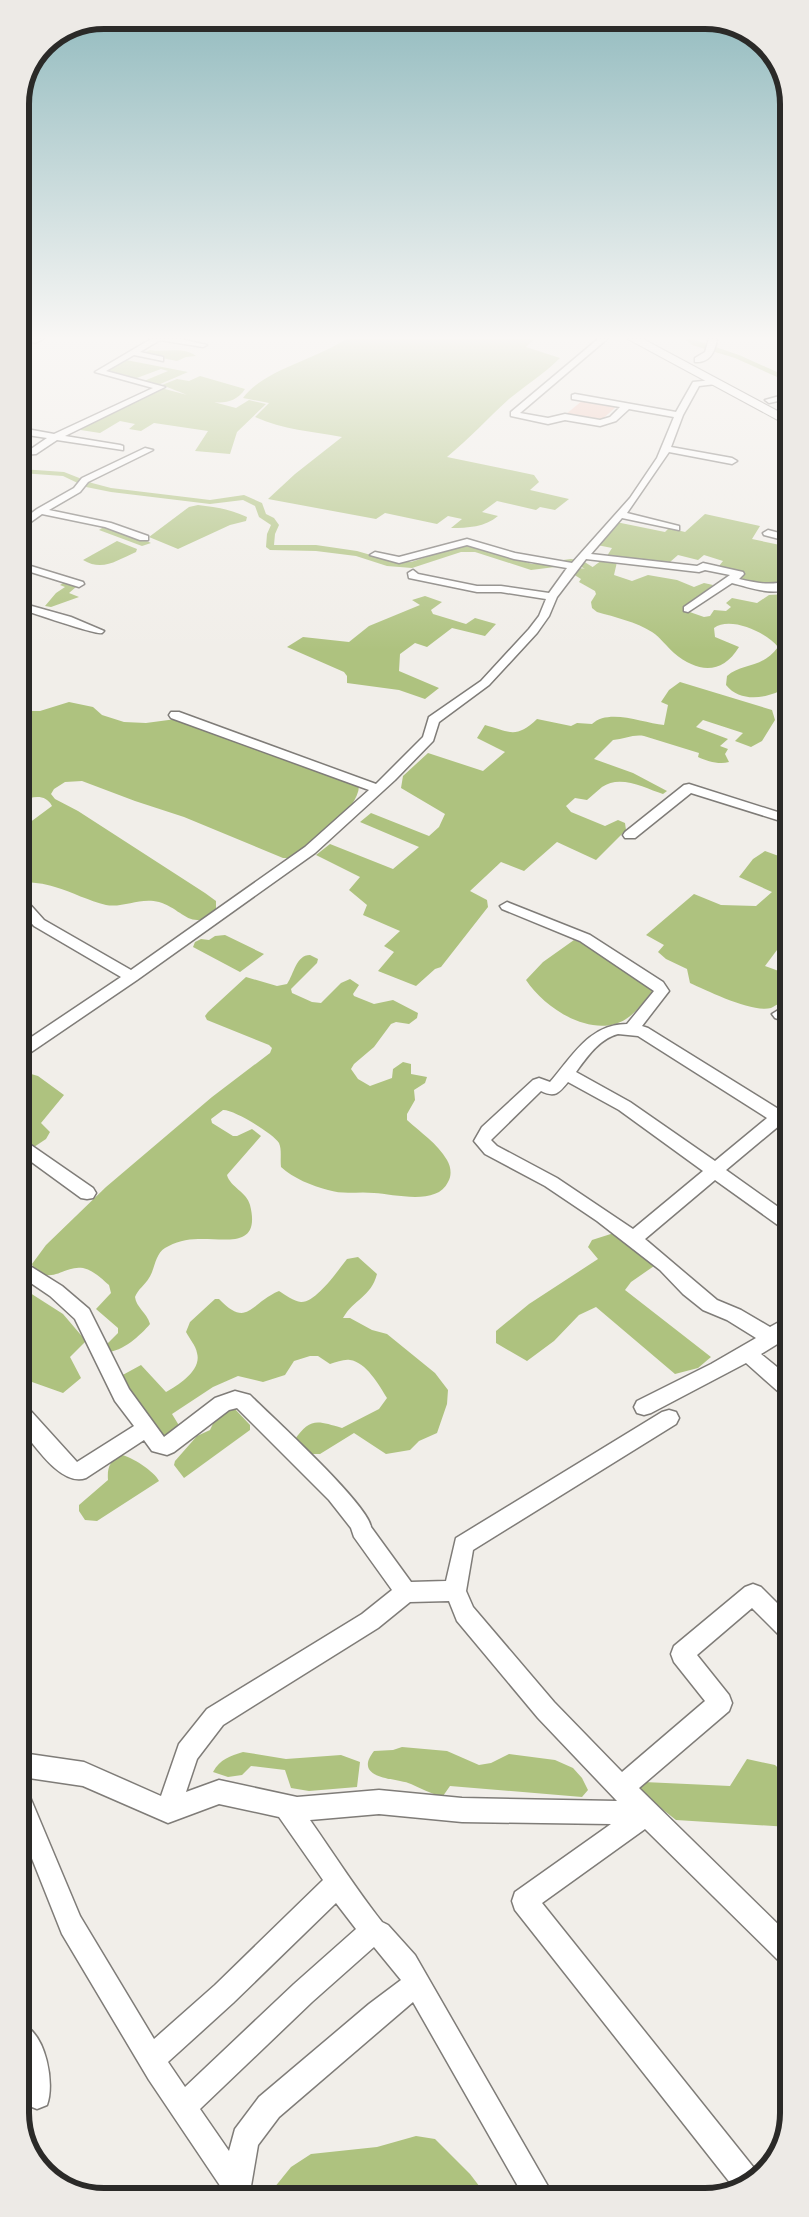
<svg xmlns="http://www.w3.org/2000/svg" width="809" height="2217" font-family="'Exo 2',sans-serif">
<rect width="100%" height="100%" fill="#f1eee9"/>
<path fill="#f1c3b6" d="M583 400 617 406 599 422 565 415Z"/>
<path fill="#aec27f" d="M346 339H534L526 347 560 358C544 374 526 385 509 399 488 418 469 439 447 457L534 475 539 482 530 490 569 499 555 510 540 507 536 510 497 501 482 512 498 516C485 527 468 528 451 528L462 519 448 516 437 524 385 513 376 519 268 499 295 474 342 437C312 431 283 430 255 417L269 403 243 398C263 370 317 359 346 339Z
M150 350C165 353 182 346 196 356L186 357 177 361 142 354Z
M126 360 188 372 158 385 144 381 168 371 161 369 134 379 104 370Z
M200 376 245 389C227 417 187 394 162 385L177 379 189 381Z
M161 388 236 408 249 400 266 404 237 432 230 454 195 451 208 431 154 423 141 431 129 429 135 424 120 421 100 433 74 429Z
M198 505C215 507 230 509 247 517L246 521 230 525 178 549 149 537 189 507Z
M705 514 760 526 752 539 780 545 784 540 787 541C787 558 789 571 776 585L759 584 740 580 744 574 719 566 723 561 704 555 698 560 678 555 670 562 607 556 612 548 597 545 616 522 665 532 669 528 685 532Z
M105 526 145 540 151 543 142 546 99 530Z
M117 541 137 549 136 552C117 560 103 572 83 560Z
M602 560 617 562 614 575 632 581 648 575 677 580 694 587 704 583 713 585 684 610 704 617 710 616 714 610 726 611 731 607 726 603 732 598 757 603 769 595 787 594V687C770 698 741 704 726 685L727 676C742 663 762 669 778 647 766 632 730 616 714 628L715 637 739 647C722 675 698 673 674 653 666 646 661 638 652 632 636 622 615 617 597 612L592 608 591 602 596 594 595 591 579 582 581 579 573 574 577 568 590 569Z
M65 582 75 585 76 587 69 593 79 597 51 607 45 606 56 593 65 587 60 585Z
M425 596 442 602 431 610 433 614 466 624 475 618 496 624 485 636 452 628 427 647 415 643 400 654 399 671 439 688 425 699 399 690 347 683V676L344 672 287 647 303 637 349 642 369 626 420 605 412 600Z
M680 682 772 710 775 720 762 741 751 747 735 741 743 733 703 720 696 727 728 739 720 746 728 749 725 754 729 762C719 765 707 761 698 757L699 753 644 736C634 734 624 739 613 740L594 759 633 773 667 791 663 794C645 788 620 774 602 787 597 791 592 796 587 800L575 798 566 806 571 812 605 826 618 820 625 823 626 830 596 860 557 842 524 871 501 862 470 891 487 900 488 907 441 967 435 969 416 986 378 971 394 952 384 946 400 931 363 915 367 905 349 890 360 877 316 855 330 844 393 869 419 847 360 822 371 813 429 836 439 827 445 814 401 788 403 776 428 753 483 771 505 752 477 738 485 725C510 732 516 739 537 719L571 726 577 723 592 724C609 708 643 723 664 725L668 705 661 702 669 690Z
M69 702 93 707 102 715 124 722 146 723 176 719 359 786C358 812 312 841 293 858H283L184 817 135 801 82 781 65 782 54 789 51 794 55 799 78 811 205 893 216 901V912C190 932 183 909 159 902 140 897 124 908 106 905 89 901 72 892 55 887 44 883 32 883 21 881V829L52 806C45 793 32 797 21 801V711H40Z
M765 851 787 859V941L783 942 765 966 787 974V997C783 1000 776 1006 771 1008 752 1013 708 991 690 983L687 969 666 959 658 952 664 945 646 935 694 894 721 905 756 906 772 892 739 877 753 859Z
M225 935 264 954 240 972 193 947 195 942 201 939 209 940 215 936Z
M574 940 589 946 653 990C645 1000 637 1012 626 1019 593 1040 544 1008 526 980L543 962Z
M310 955 318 959 317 963 291 989 292 993 312 1002 321 1003 341 983 350 979 359 985 353 994 354 996 374 1004 393 1000 418 1013 417 1018 409 1024 396 1022 391 1024 374 1047 354 1064 351 1069 358 1079 370 1086 392 1078 393 1069 403 1062 411 1064V1074L427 1077 425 1083 414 1090 415 1100 407 1114V1120C421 1133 437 1143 447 1160 451 1167 452 1175 448 1182 437 1206 394 1194 374 1193 358 1191 344 1195 328 1190 312 1186 293 1178 281 1167 280 1159 282 1150 279 1143 274 1134 233 1109 223 1110L211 1119 212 1123 233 1136H237L252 1129 261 1136 227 1175C230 1187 247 1192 250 1205 261 1249 226 1238 198 1239 187 1239 175 1242 165 1248 155 1254 155 1269 149 1278 145 1285 138 1289 135 1297 136 1307 147 1313 150 1324 141 1335 122 1352 107 1352L106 1345 118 1333V1328L96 1309 111 1293 109 1285C102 1279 93 1270 83 1268 64 1265 56 1283 35 1271L32 1264 46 1245 106 1187 212 1097 270 1053 272 1048 269 1045 207 1020 205 1016 208 1012 246 977 277 986 287 984C294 974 296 955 310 955Z
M24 1072 38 1076 64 1095 41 1123 50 1132 46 1139 34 1147 22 1142 21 1074Z
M617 1232 654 1266 631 1282 625 1290 711 1357 698 1368 675 1374 596 1307 579 1315 554 1341 527 1361 496 1343V1331L529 1304 598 1259 588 1247 592 1240Z
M358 1257 377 1274C371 1297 354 1299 343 1318H350L372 1330 387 1334 435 1373 448 1390 447 1404 437 1433 419 1441 410 1450 386 1454 354 1433 320 1454H301L294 1441C310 1417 317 1421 342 1428L379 1409 387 1398C379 1385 366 1362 350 1360 344 1359 337 1362 330 1364L318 1356H310L294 1361 285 1375 263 1382 238 1376 213 1387 172 1414 183 1432 160 1442 119 1377 141 1365 166 1392C179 1385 202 1370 197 1353 196 1346 189 1338 186 1332L190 1322 215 1299H219C248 1329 250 1303 279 1291 285 1295 294 1301 301 1302 316 1303 339 1269 347 1259Z
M27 1291 63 1314 86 1341 70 1357 81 1378 63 1393 32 1382 22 1388V1294Z
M234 1408 250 1425V1430L184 1478 174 1465 175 1461 197 1436 210 1430 218 1413Z
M121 1455C131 1456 155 1472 159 1481L97 1521 85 1520 79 1511V1505L108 1480C107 1467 110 1461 121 1455Z
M402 1747 447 1751 479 1765 491 1763 509 1754 555 1760 573 1768 582 1778 588 1790 582 1797 450 1786 443 1796H440C430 1793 420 1788 411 1784 399 1778 351 1780 374 1751L393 1750Z
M243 1752 286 1759 341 1755 360 1762 357 1787 309 1791 291 1788 285 1770 251 1766 242 1775 228 1777 213 1772C220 1759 230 1756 243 1752Z
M747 1759 775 1765 789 1778V1827L676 1820 639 1791 644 1782 730 1786Z
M416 2136 435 2139 470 2174 486 2195 272 2196 274 2188 291 2167 311 2154 377 2147Z"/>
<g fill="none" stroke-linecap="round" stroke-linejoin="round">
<path fill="#aec27f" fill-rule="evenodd" d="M685 339H692L739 355 786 376V381L735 358 692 345Z
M21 469 64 472 92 483 111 488 210 500 244 495 262 503 266 514 274 518 279 525 275 534 274 545H316L357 551 388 560 411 562 460 546H476L532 564 571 559 583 561 610 578 603 580 580 566 571 565 531 570 475 552H461L412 568 387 566 356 556 316 551 270 550 266 547 267 534 271 525 259 517 255 506 243 500 210 504 111 492 86 487 63 476 21 473Z"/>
<defs>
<path id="minor" d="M32 339H43L35 343 31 341Z
M151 339H180L207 345 203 347 160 340 140 352 163 357V361L134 355 106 371 165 387 65 436 120 445 123 446V450L57 440 36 454 21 455V449H31L47 438 21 434V428L54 434 153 388 95 372Z
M598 339H607L520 413 548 418 565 414 600 420 610 417 620 407 572 399V395L575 394 676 412 693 382 713 380H716V384L699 386 683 415 671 447 732 458 737 461 732 464 669 452 627 513 679 526V530L622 518 591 554 697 566 703 563 743 572 744 574 739 579C757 583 770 586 787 581V589C772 596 748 587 732 583L688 612 684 611V607L730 575 705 570 699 572 586 559 557 597 549 616 537 633 489 685 439 722 433 741 395 780 315 853 137 980 21 1059V1044L121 977 34 926 21 912V899L26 900 44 920 131 970 305 847 369 790 171 718 169 715 171 712H179L376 784 423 737 429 717 481 681 529 629 539 616 546 599 501 592H477L409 578 408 573 413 570 418 574 477 586H501L549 593 567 568 514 559 467 545 399 563 370 555 375 552 399 557 467 539 515 553 572 563 630 498 657 458 674 417 629 409 616 421 600 426 565 420 548 424 511 416V412Z
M709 339H717C715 352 710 363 695 362V358L705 352Z
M787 394V399L769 403 765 400Z
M145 448 153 450 88 482 80 492 49 510 111 523 148 536V540H140L105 527 42 514 21 529V521L37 509 74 488 82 478Z
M768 530 787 535V541L764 535 763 533Z
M21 563 83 582 84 584 79 587 21 569Z
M21 603 71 617 104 631 102 633C96 635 33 613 21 609Z
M689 784 787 815V823L691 793 635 838H625L623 835 625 832 684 785Z
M507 902 590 935 663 982 669 991 642 1026 648 1028 788 1115V1129L780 1125 726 1170 788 1214V1230L782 1228 715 1180 645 1239 717 1300 741 1310 770 1327 788 1317V1335L779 1343 761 1354 788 1376V1396L781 1394 746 1363 651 1413 644 1415 637 1413 634 1407 637 1401 711 1364 756 1338 727 1320 703 1310 683 1294 660 1270 597 1221 545 1186 485 1154 474 1141 482 1127 533 1080 539 1078 550 1082C572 1057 589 1024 627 1024L654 991 580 941 502 909 500 906ZM618 1034 638 1036 767 1118 715 1161 630 1102 576 1072C587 1057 599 1039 618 1034ZM568 1082 619 1110 703 1171 633 1229 557 1178 497 1146 491 1140 541 1091C555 1098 559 1093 568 1082Z
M780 1009 787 1011V1022L775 1018 772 1014Z
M22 1141 28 1143 93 1188 96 1193 93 1198 87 1199 81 1198 22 1155Z
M22 1261 62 1286 89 1309 129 1389 164 1437 215 1398 235 1391 250 1395C272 1417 368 1504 371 1527L411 1582 446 1581 456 1538 662 1412 669 1410 676 1412 679 1418 676 1424 473 1550 466 1591 473 1607 554 1702 622 1772 705 1701 674 1662 671 1654 674 1646 745 1587 753 1584 761 1587 788 1614V1639L780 1636 752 1608 697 1655 729 1695 732 1703 729 1711 639 1788 789 1935V1966L780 1962 645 1829 542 1903 758 2173 735 2189 515 1910 512 1901 515 1892 611 1824 462 1822 379 1814 310 1820C334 1854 356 1889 382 1922L388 1925 415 1955 553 2195H523L413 2002 279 2117 258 2145 251 2186 247 2196H227L149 2080 62 1934 23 1836 22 1793 30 1797 80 1916 154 2039 215 1985 323 1880 279 1817 219 1804 168 1823 83 1786 22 1777V1753L84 1762 161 1796 179 1744 207 1709 362 1614 392 1590 354 1537 351 1528 329 1500 237 1408 229 1410 174 1452 167 1455 152 1451 144 1440 86 1478C62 1487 36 1447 22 1430V1407L29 1409 77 1462 134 1426 115 1401 75 1319 50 1296 22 1277ZM449 1601 457 1621 538 1718 617 1801 462 1798 379 1790 297 1797 219 1780 186 1792 197 1759 223 1725 378 1628 410 1602ZM336 1903 356 1929 294 1984 185 2087 168 2062 233 2003ZM374 1947 401 1980 369 2004 259 2097 235 2129 229 2151 200 2109 312 2002Z
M23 2025C46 2034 55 2084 47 2105L37 2109 27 2105 23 2095Z"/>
<path id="highway" d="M628 339H643L787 416V425Z"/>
</defs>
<use href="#minor" stroke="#7f7c78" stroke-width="3"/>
<use href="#highway" stroke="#7f7c78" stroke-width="2"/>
<use href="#minor" fill="#fff" fill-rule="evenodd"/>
<use href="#highway" fill="#fff" fill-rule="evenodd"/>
</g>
<linearGradient id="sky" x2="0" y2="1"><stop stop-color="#91babe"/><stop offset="0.52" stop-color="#f9f7f5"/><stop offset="1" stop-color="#f9f7f5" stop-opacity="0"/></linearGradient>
<rect width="809" height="650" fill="url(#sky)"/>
<path d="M0 0H809V2217H0ZM104 29H705A75 75 0 0 1 780 104V2113A75 75 0 0 1 705 2188H104A75 75 0 0 1 29 2113V104A75 75 0 0 1 104 29Z" fill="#edeae6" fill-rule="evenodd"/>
<path fill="none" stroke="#2b2a28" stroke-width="6" d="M104 29H705A75 75 0 0 1 780 104V2113A75 75 0 0 1 705 2188H104A75 75 0 0 1 29 2113V104A75 75 0 0 1 104 29Z"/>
</svg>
